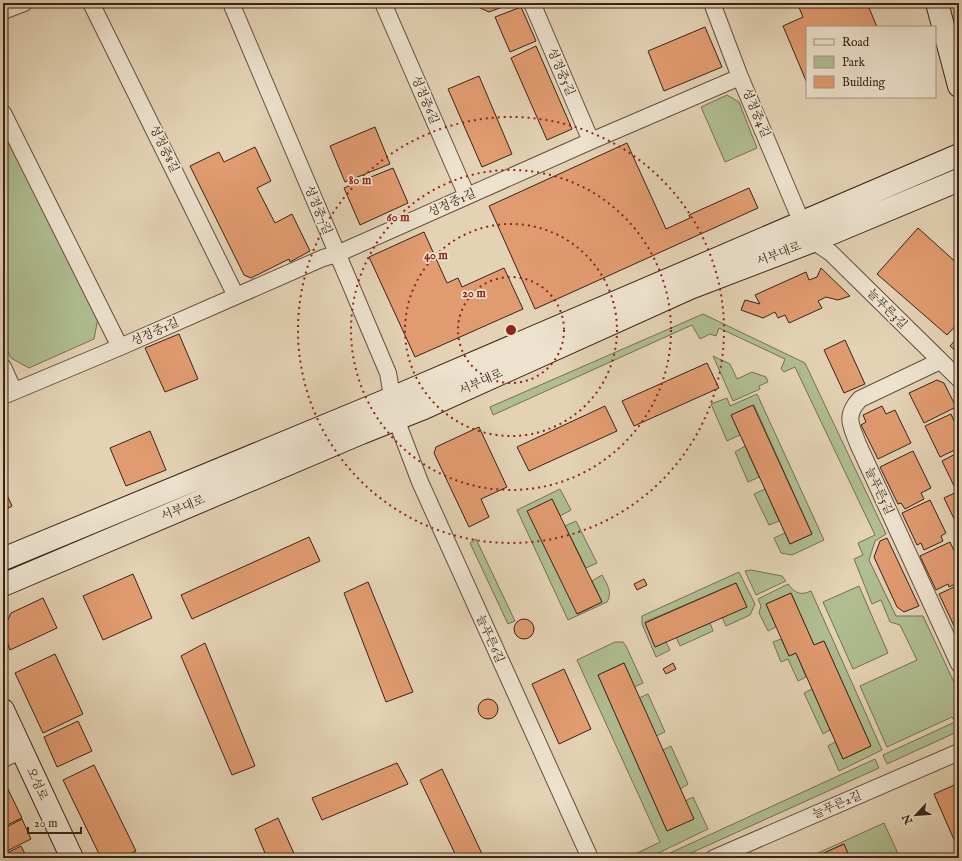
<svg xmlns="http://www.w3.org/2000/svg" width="962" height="861" font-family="'IM FELL English','Noto Serif KR',serif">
<rect width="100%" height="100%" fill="#e3d2b4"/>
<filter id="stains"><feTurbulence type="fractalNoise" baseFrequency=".005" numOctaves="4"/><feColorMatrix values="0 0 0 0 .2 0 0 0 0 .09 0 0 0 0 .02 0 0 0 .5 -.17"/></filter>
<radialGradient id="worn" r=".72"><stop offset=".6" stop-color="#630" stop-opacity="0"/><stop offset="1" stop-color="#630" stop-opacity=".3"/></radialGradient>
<path fill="#afbd90" stroke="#747054" d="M727 95 739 102 757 148 725 162 701 107Z
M3 133 99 313 94 339 29 368 11 358 3 342Z
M703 314 805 363 886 534 875 541 869 560 896 616H923L959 693V731L887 764 883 755 955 722 952 717 887 747 860 686 917 660 900 625 890 622 881 600 872 604 854 559 863 555 858 543 875 535 795 367 784 372 781 369 785 359 719 328 716 336 710 334 700 339 692 325 493 415 490 407Z
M713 356 730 364 737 379 752 372 766 377 768 382 759 386 760 389 733 401Z
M757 394 824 540 792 555 781 553 774 538 785 533 790 544 812 534 754 405 731 415 740 435 727 441 711 404 727 398 730 406Z
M745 446 759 477 748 482 735 452Z
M560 489 571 510 560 516 552 499 578 614 602 602 592 581 602 575C607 584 613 593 607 602L568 620 517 510Z
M765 489 779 521 769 525 754 494Z
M576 521 597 563 586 568 565 526Z
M476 539 515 621 508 624 470 543Z
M751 570 782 576 786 581 756 595 745 571Z
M739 572 755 604 750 615 726 626 722 617 746 606 736 583 645 622 655 647 666 642 670 650 656 657 642 624V616Z
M788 584C795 593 800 596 811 591L882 750 839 771 828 746 835 742 843 759 871 746 824 641 814 645 791 593 766 604 776 627 768 631 759 613 761 606 758 599Z
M859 586 888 653 853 669 823 602Z
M710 623 713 631 680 646 676 637Z
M781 639 789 656 796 653 806 677 798 681 788 659 781 662 773 642Z
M615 642H623L626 646 643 683 634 687 624 663 598 675 667 831 693 819 685 801 693 797 708 829 648 858H627L660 842 577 660Z
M812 689 830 730 823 734 804 693Z
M648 694 665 732 656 736 639 698Z
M671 746 688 784 680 789 663 750Z
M875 759 879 768 680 858H659Z
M884 823 900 858H850L843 844 815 858H807Z"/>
<path fill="#e19b70" stroke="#392317" d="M476 3H513L489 12 478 7Z
M803 3H832L833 5 839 3H867L877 27H807V83L783 26 803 17 798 5Z
M521 7 536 41 510 52 495 17Z
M705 27 722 67 664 91 648 51Z
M536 46 572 129 547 140 511 58Z
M479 76 512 154 482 167 448 89Z
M375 127 390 164 345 182 330 146Z
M627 143 666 229 690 218 689 215 749 188 758 208 535 309 489 206Z
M255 147 271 181 257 188 275 223 292 214 310 251 290 262 289 259 251 278 244 275 190 166 219 152 224 162Z
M393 168 408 203 360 225 344 188Z
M918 228 959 265V322L947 335 877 274Z
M424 232 447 283 458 278 462 287 504 268 523 309 415 357 369 257Z
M821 268 850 296 838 300 826 297 818 301 822 308 789 323 785 315 778 318 775 312 763 318 741 310 745 300 760 304 755 295 806 272 809 280 817 277Z
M179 334 198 379 165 392 145 348Z
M959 336V354L950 346Z
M845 340 865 384 844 393 824 350Z
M707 363 719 388 634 426 622 401Z
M937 380 944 383 956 407 924 423 909 393Z
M753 405 812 534 790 544 731 415Z
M605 406 617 431 529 471 517 447Z
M882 406 886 414 895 410 911 443 878 459 861 425 866 422 863 415Z
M951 414 959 432V448L940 457 925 426Z
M479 427 507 487 481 499 489 517 469 527 434 453 436 447Z
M150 431 166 470 126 486 110 448Z
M913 451 931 488 921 493 924 499 905 509 901 503 898 504 880 467Z
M959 452V489L956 490 942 461Z
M3 486 12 506 3 511Z
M959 491V529L944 498Z
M552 499 602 602 577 614 527 511Z
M930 500 946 533 941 536 943 541 924 550 921 543 917 545 902 513Z
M309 537 320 561 192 619 181 595Z
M887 538 919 606 904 612 897 607 874 557 880 541Z
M950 542 959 561V582L949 587 948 584 936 590 920 556Z
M133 574 152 618 103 640 83 596Z
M644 579 647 585 637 590 634 584Z
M368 582 413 692 386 702 344 593Z
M736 583 747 607 655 647 645 623Z
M954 587 955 590 959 588V629L956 630 939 594Z
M791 593 814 645 824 641 871 746 843 759 796 653 789 656 766 604Z
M43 598 57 628 10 650 3 630 11 613Z
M514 629a10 10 0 1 1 20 0a10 10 0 1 1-20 0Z
M205 643 255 766 232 775 181 656Z
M55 654 83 714 43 733 15 673Z
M624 663 694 819 667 831 598 675Z
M673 663 676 669 666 674 663 669Z
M564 669 591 729 559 744 532 684Z
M478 709a10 10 0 1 1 20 0a10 10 0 1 1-20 0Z
M78 721 92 751 57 767 44 737Z
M397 763 408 784 322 820 312 798Z
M94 765 136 851 122 858H101L63 780Z
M442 769 484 858H457L420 780Z
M3 779 22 818 3 827Z
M959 783V851L934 794Z
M278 818 296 858H267L255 829Z
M22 819 31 839 3 853V829Z
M844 844 850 858H815V857Z
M21 846 27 858H3V855Z"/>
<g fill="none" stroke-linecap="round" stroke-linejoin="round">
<defs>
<path id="street" d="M91 3 236 296
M231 3 388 373 396 419 420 482 590 858
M383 3 467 196
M532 3 591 141
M712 3 740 77 802 223
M3 11 24 3
M3 113 120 347
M813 241 831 253 959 379
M940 361 860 399C844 416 851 425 858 444L959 664
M3 367 14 391
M3 396 120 347 323 258 337 254 591 141 740 77
M3 759 21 751
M714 858 959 752"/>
<path id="secondary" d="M937 3 959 86
M3 559 392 398 959 155
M3 585 361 433 424 408 690 288 813 241 959 180
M3 710 72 858"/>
</defs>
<use href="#street" stroke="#644f3e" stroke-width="18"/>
<use href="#secondary" stroke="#392317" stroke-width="24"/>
<use href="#street" stroke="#ede2ce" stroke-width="16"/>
<use href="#secondary" stroke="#ede2ce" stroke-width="22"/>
</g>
<g fill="none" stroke="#8f2418" stroke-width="2" stroke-dasharray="2 4">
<circle cx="511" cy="330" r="53"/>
<circle cx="511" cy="330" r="106"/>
<circle cx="511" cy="330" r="160"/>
<circle cx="511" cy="330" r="213"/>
</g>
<g text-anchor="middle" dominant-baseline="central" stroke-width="3.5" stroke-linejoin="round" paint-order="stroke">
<g font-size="12" fill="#392317" stroke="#ede2ce">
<text transform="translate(561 72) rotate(67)">성정중5길</text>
<text transform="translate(425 100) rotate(67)">성정중6길</text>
<text transform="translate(756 113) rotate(67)">성정중4길</text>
<text transform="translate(164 149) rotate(64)">성정중8길</text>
<text transform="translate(452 203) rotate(-24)">성정중1길</text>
<text transform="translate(318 210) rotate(67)">성정중7길</text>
<text transform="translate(779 254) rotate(-21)">서부대로</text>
<text transform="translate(887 309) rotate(45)">늘푸른3길</text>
<text transform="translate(155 332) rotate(-24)">성정중1길</text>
<text transform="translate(481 382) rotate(-24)">서부대로</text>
<text transform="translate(879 491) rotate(65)">늘푸른5길</text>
<text transform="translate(183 508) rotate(-23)">서부대로</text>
<text transform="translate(490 639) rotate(66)">늘푸른6길</text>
<text transform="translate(37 784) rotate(65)">오성로</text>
<text transform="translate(837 805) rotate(-23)">늘푸른2길</text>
</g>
</g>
<circle cx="511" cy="330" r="6" fill="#8f2418" stroke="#ede2ce" stroke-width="2"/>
<g font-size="12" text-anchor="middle" font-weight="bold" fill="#8f2418" stroke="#ede2ce" stroke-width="3.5" stroke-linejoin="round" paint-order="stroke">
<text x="360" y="184">80 m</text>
<text x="398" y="221">60 m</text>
<text x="436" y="259">40 m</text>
<text x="474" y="297">20 m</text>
</g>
<rect width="962" height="861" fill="none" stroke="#e3d2b4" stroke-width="16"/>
<rect x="4" y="4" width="954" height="853" fill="none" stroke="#392317" stroke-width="2"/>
<rect x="8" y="8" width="946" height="845" fill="none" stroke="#392317"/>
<rect x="806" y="26" width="130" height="72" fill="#ede2ce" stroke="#a59685"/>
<rect x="814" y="39" width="20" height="6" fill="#ede2ce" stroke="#a59685"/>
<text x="842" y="46" font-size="12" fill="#392317">Road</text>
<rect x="814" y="56" width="20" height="12" fill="#afbd90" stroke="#a59685"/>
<text x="842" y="66" font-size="12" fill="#392317">Park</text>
<rect x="814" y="76" width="20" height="12" fill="#e19b70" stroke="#a59685"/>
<text x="842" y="86" font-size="12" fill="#392317">Building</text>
<g transform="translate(916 815) rotate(244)" stroke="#ede2ce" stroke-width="3" paint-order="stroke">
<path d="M0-3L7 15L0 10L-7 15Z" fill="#392317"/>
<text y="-6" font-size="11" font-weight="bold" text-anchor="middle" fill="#392317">N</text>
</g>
<path d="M28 827v6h53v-6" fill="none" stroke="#392317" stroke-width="2"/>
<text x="34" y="827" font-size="12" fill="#392317" stroke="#ede2ce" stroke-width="3" paint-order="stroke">20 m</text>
<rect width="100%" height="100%" filter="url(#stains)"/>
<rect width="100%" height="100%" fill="url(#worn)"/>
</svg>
